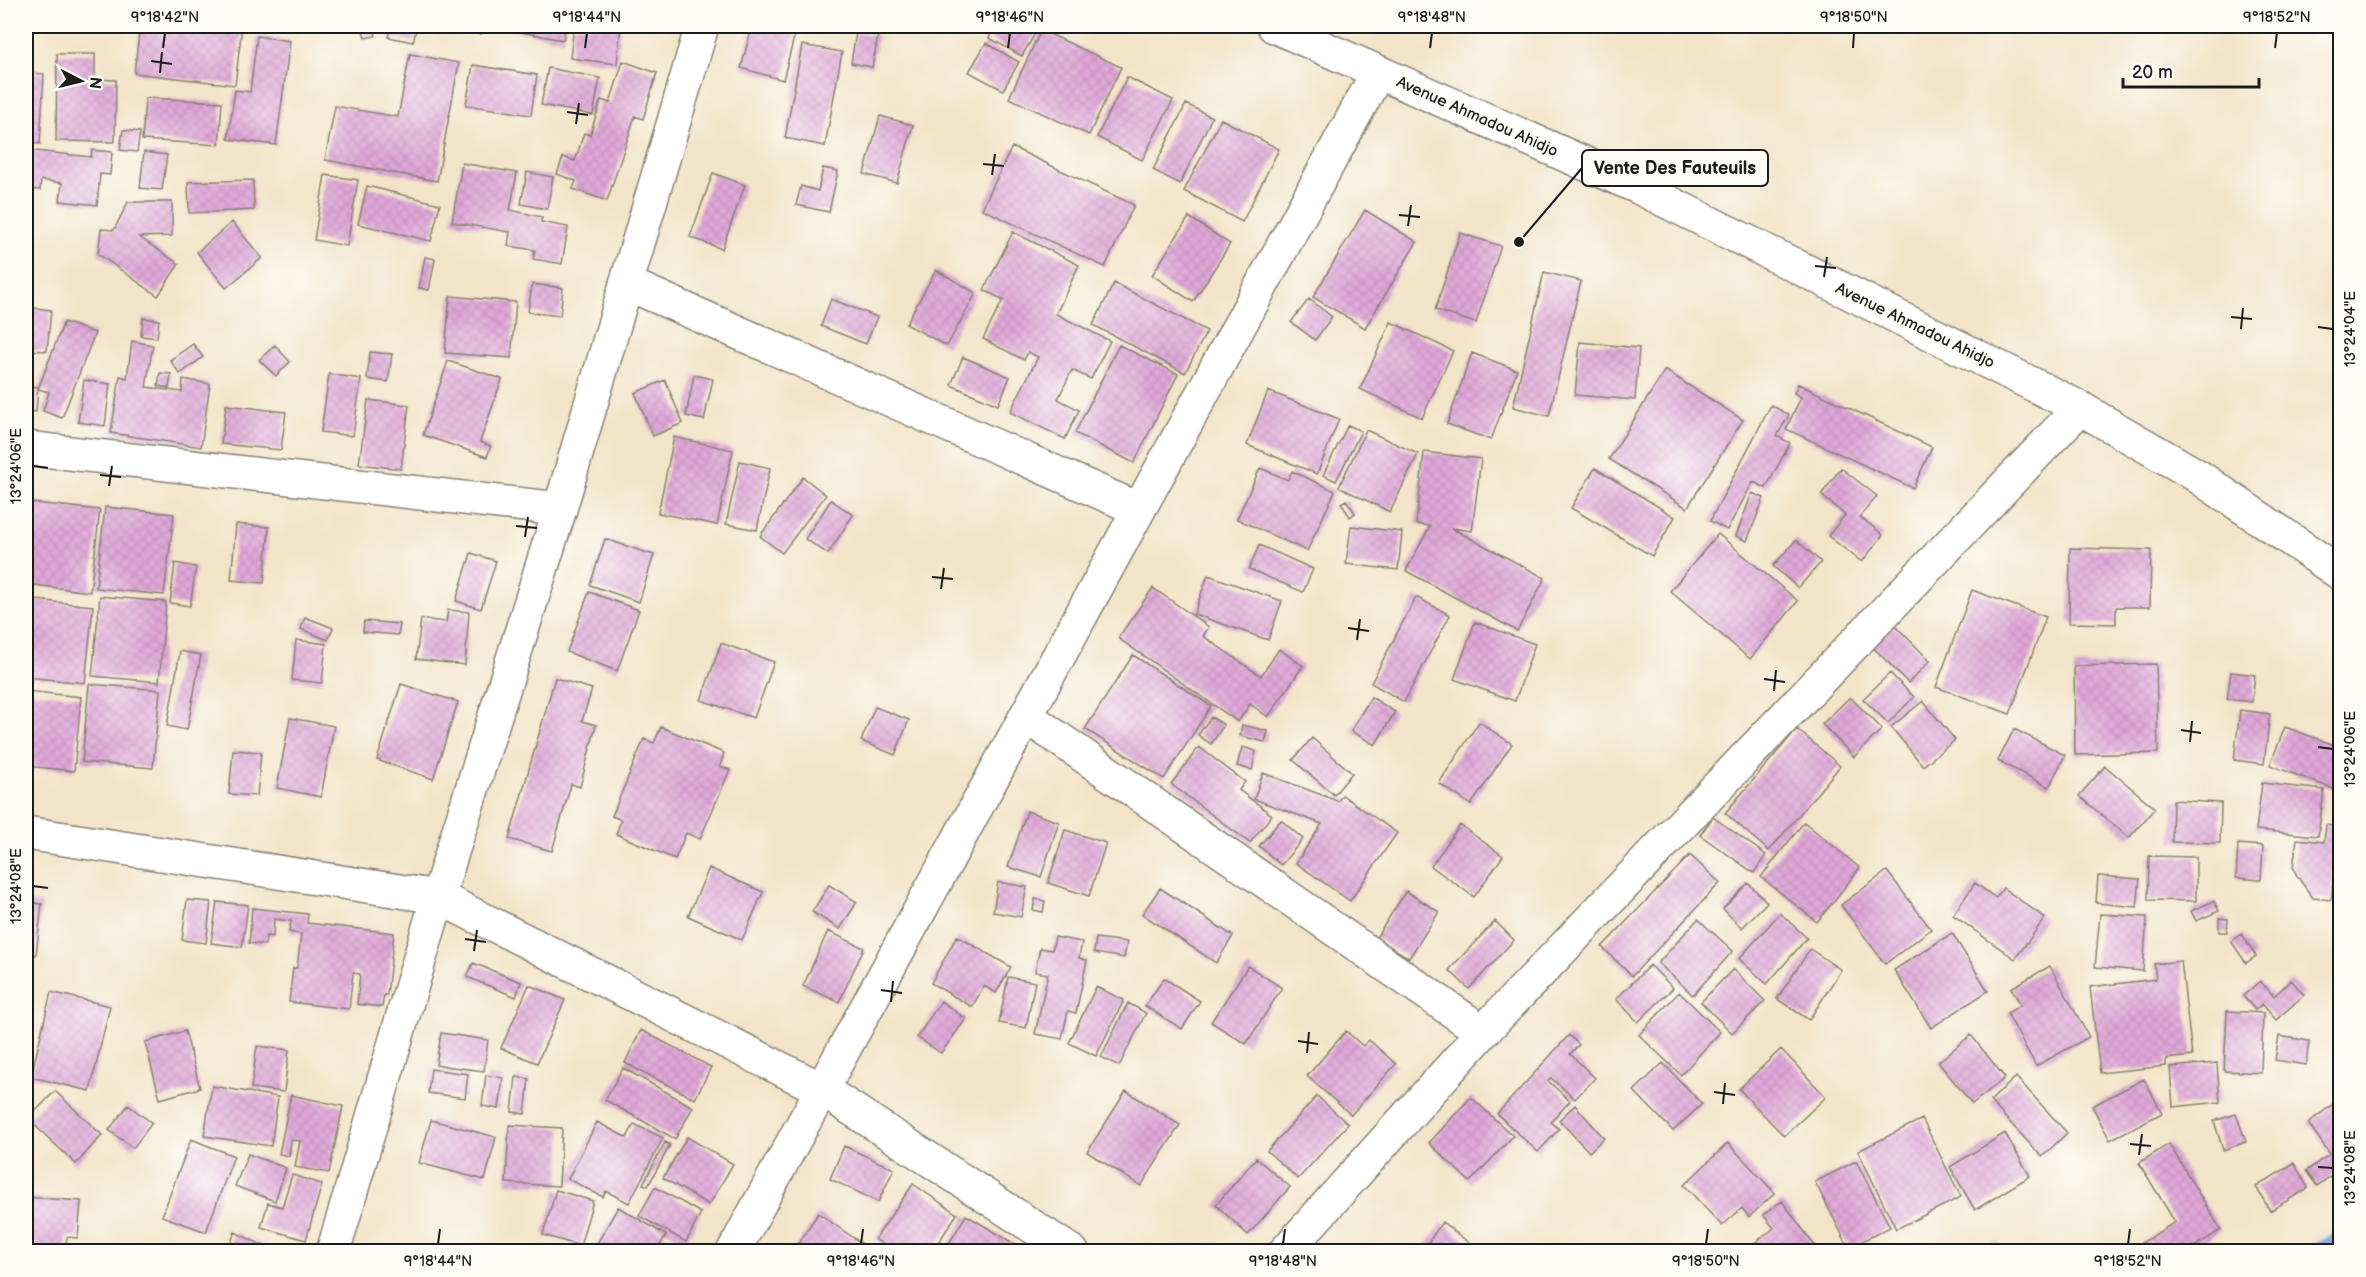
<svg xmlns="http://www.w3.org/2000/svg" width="2366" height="1277" font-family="'Balsamiq Sans',sans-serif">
<defs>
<pattern id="building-cross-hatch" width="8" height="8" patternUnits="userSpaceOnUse" patternTransform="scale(1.5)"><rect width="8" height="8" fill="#e0a8d9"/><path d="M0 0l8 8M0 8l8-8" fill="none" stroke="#c090ba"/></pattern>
</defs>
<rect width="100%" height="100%" fill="#fdfcf7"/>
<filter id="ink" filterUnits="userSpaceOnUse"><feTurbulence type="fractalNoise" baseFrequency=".0167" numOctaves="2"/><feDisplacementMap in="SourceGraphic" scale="12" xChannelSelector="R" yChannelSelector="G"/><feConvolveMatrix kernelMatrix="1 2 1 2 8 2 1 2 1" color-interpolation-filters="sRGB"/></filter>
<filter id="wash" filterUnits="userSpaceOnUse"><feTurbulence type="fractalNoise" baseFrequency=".008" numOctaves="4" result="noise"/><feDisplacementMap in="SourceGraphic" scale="24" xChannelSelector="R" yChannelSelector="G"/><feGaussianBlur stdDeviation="1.35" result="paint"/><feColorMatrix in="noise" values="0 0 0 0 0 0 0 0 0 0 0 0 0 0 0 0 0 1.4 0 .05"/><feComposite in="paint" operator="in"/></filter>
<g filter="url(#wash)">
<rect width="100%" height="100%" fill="#f2e4c8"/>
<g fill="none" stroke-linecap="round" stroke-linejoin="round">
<path stroke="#71a0da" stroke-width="14" d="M2315 1252 2340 1237"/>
</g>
<g id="blocks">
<path fill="url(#building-cross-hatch)" d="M140 26H242L235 85 134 73Z
M362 26H374L376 36 365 38Z
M391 26H417L413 42 388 37Z
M450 26H482L481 34 449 28Z
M491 26H566L563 40Z
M574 26H621L617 64 570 58Z
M752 26H797L783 80 741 68Z
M995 26H1024L1036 32 1022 56 989 38Z
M1041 30 1121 67 1089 135 1009 98Z
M856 32 878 36 872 67 851 63Z
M257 36 290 41 276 145 228 139 235 90 250 92Z
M986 43 1019 62 1003 90 969 72Z
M802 45 842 52 825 146 785 138Z
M57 54H95V79L116 80 115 142 56 141Z
M410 54 459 63 437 181 325 160 335 106 398 117Z
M623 61 657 73 643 119 635 116 607 201 573 189 576 181 557 174 563 157 575 161 584 133 590 135 601 100 610 103Z
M473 65 537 75 531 115 466 105Z
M548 68 600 78 593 115 541 105Z
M26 73 44 74 40 144 26 143Z
M1127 77 1173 100 1142 160 1097 137Z
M145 98 222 102 219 145 142 140Z
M1186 104 1212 117 1180 184 1153 170Z
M880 116 913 125 897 183 864 174Z
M1221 119 1279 149 1242 222 1184 191Z
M123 130 140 132 137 152 120 150Z
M1012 147 1134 205 1105 267 982 209Z
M26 150 91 157 92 150 112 152 110 175 100 174 97 205 60 201 62 183 41 180 40 190 26 189Z
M144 152 167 155 162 190 140 188Z
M462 163 517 173 510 210 542 217 541 222 568 227 562 264 533 259 535 250 508 246 510 232 452 222Z
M823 168 838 171 829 212 796 205 801 186 818 191Z
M527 172 553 177 547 209 521 204Z
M713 173 745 185 722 249 690 237Z
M325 175 358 180 347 246 314 240Z
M253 180 254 210 189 213 188 182Z
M367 186 440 204 431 241 358 224Z
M128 202H172V236L139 237 179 264 158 296 98 254 101 229 114 230Z
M1365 210 1417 242 1365 328 1313 297Z
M1189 217 1230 244 1193 302 1152 275Z
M232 222 262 258 226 288 197 252Z
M1013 232 1079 265 1056 314 1110 341 1091 379 1072 370 1058 399 1079 410 1065 439 1010 412 1038 357 1028 352 1024 360 983 339 1003 300 984 290Z
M1460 233 1501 246 1476 323 1435 310Z
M425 257 435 259 429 290 419 288Z
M936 270 976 293 947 346 906 324Z
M1544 272 1581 281 1549 416 1513 407Z
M1114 283 1207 331 1185 373 1093 325Z
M532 284 563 288 560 316 528 312Z
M450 296 516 302 511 358 445 353Z
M831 299 877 317 866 344 821 326Z
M1309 299 1332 317 1315 340 1291 322Z
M26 307 51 310 47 351 28 350 27 358Z
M143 318 159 320 157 338 141 336Z
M64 322 95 333 62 418 43 411 49 392 38 389Z
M1391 322 1453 351 1422 418 1360 389Z
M132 341 153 345 146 387 182 392 183 379 210 384 201 447 111 433 120 376 127 378Z
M1580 342 1639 348 1635 400 1575 395Z
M193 344 203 357 180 374 170 360Z
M275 345 290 362 276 376 259 360Z
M1119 345 1178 374 1134 463 1075 433Z
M370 352 392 354 388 382 367 379Z
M1472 353 1517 370 1491 440 1447 424Z
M963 357 1010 377 998 405 951 385Z
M448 361 502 379 480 442 491 446 487 457 423 435Z
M1665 370 1743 420 1687 508 1609 459Z
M160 373 171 374 169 388 158 386Z
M329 374 361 379 353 436 321 432Z
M694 375 713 379 704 420 686 416Z
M84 380 110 384 105 426 78 422Z
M665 380 683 423 653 436 635 393Z
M1798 384 1932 447 1913 488 1786 429 1801 397 1794 393Z
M26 386 38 387 36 412 26 411Z
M1268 391 1339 419 1317 474 1247 445Z
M368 400 409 405 401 469 359 464Z
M226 405 286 412 281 450 221 444Z
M1771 405 1789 415 1777 436 1790 443 1766 488 1753 482 1727 530 1710 521Z
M1348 425 1361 431 1336 481 1323 475Z
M1366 430 1418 454 1390 512 1339 487Z
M674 437 733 450 717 525 658 513Z
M1424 452 1481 459 1472 531 1451 528 1545 578 1517 631 1406 571 1430 526 1416 524Z
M740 461 770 468 757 530 726 524Z
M1260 468 1288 480 1292 471 1335 491 1307 551 1237 519Z
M1595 468 1675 517 1652 556 1571 508Z
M1841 468 1877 496 1860 517 1883 535 1862 562 1828 536 1845 515 1821 495Z
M803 477 826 495 782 553 760 536Z
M1752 493 1764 498 1747 541 1736 536Z
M831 500 853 515 828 554 805 539Z
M1346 500 1355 513 1350 517 1341 503Z
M26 502 100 510 90 592 26 584Z
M105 507 174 514 164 595 96 588Z
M236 524 269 527 264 583 231 580Z
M1351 526 1402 532 1398 570 1346 564Z
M1718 534 1798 601 1750 659 1670 591Z
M605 539 654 555 639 602 590 585Z
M1796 540 1821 562 1798 588 1773 566Z
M1259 545 1313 569 1303 592 1249 569Z
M2070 548 2151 550 2150 607H2116V624L2069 623Z
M471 553 496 561 481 609 456 601Z
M175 563 196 567 190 606 170 603Z
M1208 575 1282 601 1268 640 1194 614Z
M1153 588 1209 627 1203 636 1261 676 1279 649 1303 666 1268 717 1250 704 1238 722 1118 638Z
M1972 590 2046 617 2010 714 1936 687Z
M589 592 639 610 617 671 567 652Z
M100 596 166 602 159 682 92 676Z
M1416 597 1450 615 1404 702 1371 683Z
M26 599 93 606 85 683 26 677Z
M448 610 469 612 465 665 416 659 421 619 446 622Z
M305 617 333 628 328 640 301 629Z
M364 621 400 624 398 635 363 632Z
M1475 622 1535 644 1515 701 1454 679Z
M1892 622 1930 661 1908 683 1870 644Z
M296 640 326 644 322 683 292 680Z
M721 643 774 662 754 718 701 700Z
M180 651 201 655 187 730 167 726Z
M1133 655 1211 706 1164 779 1085 729Z
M2156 664 2158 753 2075 755 2074 666Z
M2231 672 2255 675 2252 702 2227 699Z
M1890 673 1914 697 1888 723 1863 699Z
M555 678 592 689 582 721 596 725 580 787 571 784 552 851 509 839Z
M89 684 160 690 153 768 82 762Z
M401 684 458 702 433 779 377 760Z
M26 691 81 697 74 771 26 766Z
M1371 697 1395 712 1375 745 1351 731Z
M1850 697 1882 729 1854 757 1822 724Z
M1923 701 1955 740 1923 766 1891 727Z
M875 707 909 720 895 755 861 741Z
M2240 710 2270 714 2264 764 2234 760Z
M1211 717 1224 725 1211 744 1198 735Z
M290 718 334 726 321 797 277 788Z
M1479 722 1512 744 1471 805 1439 783Z
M1242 725 1268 731 1265 742 1240 736Z
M661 727 724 753 720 766 730 770 700 839 686 833 675 859 616 834 621 820 612 816 644 739 654 743Z
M2285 727 2340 747V779L2336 790 2270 765Z
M1797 729 1840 766 1769 851 1725 813Z
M2014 729 2065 755 2049 787 1998 761Z
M1312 738 1352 773 1334 795 1293 760Z
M1199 747 1245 782 1239 790 1272 815 1250 843 1171 784Z
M1242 747 1256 751 1252 770 1237 766Z
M233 750 261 752 257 796 229 794Z
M2105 766 2155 808 2129 838 2079 796Z
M1263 773 1338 801 1342 795 1397 833 1350 901 1296 863 1322 824 1254 799Z
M2262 783 2324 790 2318 836 2256 830Z
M2173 800 2221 803 2220 843 2172 842Z
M1027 811 1059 822 1041 877 1008 867Z
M1713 817 1766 855 1754 873 1700 835Z
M1281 820 1303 839 1281 865 1259 846Z
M1804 822 1860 868 1817 922 1761 877Z
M1460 825 1503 856 1474 897 1431 866Z
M2326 825 2339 827 2331 900 2313 898 2297 876 2293 867 2297 839 2324 842Z
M1065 830 1106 843 1089 896 1048 883Z
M2238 844 2263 846 2261 880 2236 878Z
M1690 855 1720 883 1632 976 1602 947Z
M2149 856 2196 857V901L2148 900Z
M709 868 763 892 742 940 688 916Z
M1887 871 1931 929 1885 964 1841 905Z
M2098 876 2140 879 2137 907 2096 903Z
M998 882 1027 887 1021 917 993 912Z
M1748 883 1767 902 1742 928 1723 909Z
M1975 883 1996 898 2003 888 2045 918 2015 959 1953 915Z
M829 885 857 902 840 929 812 912Z
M1160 888 1233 936 1216 963 1142 914Z
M1406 891 1439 912 1409 958 1376 938Z
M1035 899 1045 901 1043 912 1033 910Z
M187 900 211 902 206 943 182 940Z
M2214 901 2219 911 2196 921 2191 911Z
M26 902 42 904 36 955 26 954Z
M217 902 248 905 242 947 211 943Z
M252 908 308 914 307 923 394 933 387 995H384L382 1007 357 1004 360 974 353 973 349 1009 289 1002 293 968H297L301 934 289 932 291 921 274 919 273 937 266 936 265 945 249 943Z
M1780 913 1807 938 1767 984 1739 959Z
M2100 914 2147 917 2143 971 2095 967Z
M2219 918 2228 919 2227 932H2219Z
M1698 919 1733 951 1693 995 1658 963Z
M1495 921 1514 940 1469 989 1449 970Z
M828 931 864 948 839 1002 803 986Z
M1952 933 1988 991 1931 1028 1894 970Z
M2242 934 2256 956 2246 963 2231 941Z
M957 936 1011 967 996 993 984 986 972 1007 931 983Z
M1055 937 1082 942 1079 958 1087 960 1076 1013 1068 1011 1062 1039 1035 1034 1048 974 1035 972 1040 948 1052 950Z
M1096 938 1127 942 1124 958 1094 953Z
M1810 949 1841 970 1809 1020 1777 999Z
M2181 961 2192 1056 2166 1059V1066L2100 1073 2090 987 2156 979 2154 964Z
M473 963 521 982 516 997 467 977Z
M1650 965 1673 988 1638 1022 1616 999Z
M1248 966 1282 988 1246 1044 1211 1022Z
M2050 966 2089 1037 2036 1066 2007 1013 2021 1005 2011 988Z
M1733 969 1765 1001 1732 1033 1701 1002Z
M1008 977 1035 982 1026 1028 999 1023Z
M1164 978 1200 1001 1182 1029 1145 1006Z
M2291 980 2304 995 2276 1020 2262 1004 2255 1010 2243 996 2260 981 2274 996Z
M529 985 565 1000 537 1063 501 1048Z
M1096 987 1124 1000 1096 1056 1069 1043Z
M51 992 110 1006 90 1091 31 1077Z
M1679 992 1720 1032 1681 1075 1639 1035Z
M941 1001 966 1019 941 1053 917 1037Z
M1128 1003 1146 1013 1119 1066 1101 1057Z
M2227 1011 2263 1013 2261 1073 2224 1071Z
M641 1030 711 1067 695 1099 625 1063Z
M185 1031 200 1088 160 1099 145 1042Z
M1346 1031 1363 1046 1369 1040 1396 1064 1351 1115 1307 1076Z
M441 1033 488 1040 484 1071 436 1065Z
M1569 1035 1579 1045 1570 1054 1595 1078 1575 1099 1551 1078 1548 1081 1570 1101 1551 1122 1559 1129 1538 1152 1497 1114Z
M1971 1035 2005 1078 1972 1104 1938 1062Z
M2279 1036 2309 1041 2306 1065 2275 1060Z
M257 1046 289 1050 284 1092 251 1088Z
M1781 1049 1826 1097 1784 1136 1739 1089Z
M1663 1063 1702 1104 1673 1131 1634 1091Z
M2217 1063 2220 1102 2173 1107 2170 1067Z
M623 1068 693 1107 675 1139 605 1100Z
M431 1069 468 1074 465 1098 428 1093Z
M486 1075 503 1078 499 1109 482 1106Z
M516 1077 529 1079 525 1114 512 1112Z
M2016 1077 2067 1133 2042 1157 1990 1101Z
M2144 1079 2162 1113 2110 1140 2092 1106Z
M212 1086 278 1097 271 1146 204 1136Z
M55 1091 102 1135 76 1164 28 1119Z
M1126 1091 1180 1125 1141 1186 1087 1152Z
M291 1095 343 1106 329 1173 295 1167 300 1141 291 1140 289 1156 279 1154Z
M1317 1096 1348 1124 1298 1179 1267 1151Z
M1471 1097 1513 1136 1470 1182 1429 1143Z
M2340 1099V1169L2317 1186 2306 1171 2330 1154 2308 1123Z
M128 1105 152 1123 133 1148 109 1130Z
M1575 1105 1604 1138 1589 1152 1559 1120Z
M2236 1114 2246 1142 2223 1150 2214 1121Z
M1922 1119 1961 1197 1896 1229 1858 1151Z
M431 1120 496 1137 485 1180 419 1163Z
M597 1122 627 1138 634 1124 663 1138 629 1203 606 1191 603 1197 568 1179Z
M509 1125 562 1128 559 1186 506 1183Z
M2005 1133 2030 1176 1975 1210 1950 1167Z
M687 1137 733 1164 709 1205 663 1178Z
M191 1139 234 1156 206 1232 162 1216Z
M665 1142 670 1145 648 1186 643 1184Z
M1728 1143 1775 1193 1749 1217 1742 1208 1722 1226 1684 1185Z
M2169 1144 2221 1230 2186 1252H2145L2140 1244 2175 1222 2139 1163Z
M844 1146 894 1169 878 1202 830 1179Z
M248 1154 286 1168 275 1201 235 1186Z
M1256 1158 1290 1187 1248 1235 1216 1205Z
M1856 1161 1890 1227 1849 1248 1815 1182Z
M2294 1163 2308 1188 2270 1211 2256 1187Z
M292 1175 322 1184 306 1240 261 1227 268 1203 282 1207Z
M913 1184 957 1214 932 1252H894L875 1239Z
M655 1187 701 1213 686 1242 639 1216Z
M556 1190 593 1201 580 1246 543 1235Z
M26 1197 81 1201 78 1238 67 1237 65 1252H26Z
M1782 1201 1815 1246 1808 1252H1743L1774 1228 1763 1215Z
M618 1207 666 1235 656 1252H592Z
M818 1213 874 1252H793Z
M966 1215 1028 1252H959L948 1245Z
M1442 1222 1481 1252H1422Z
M235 1232 276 1252H227Z
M1997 1242 2002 1252H1976Z"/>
</g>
</g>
<g filter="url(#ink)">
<use href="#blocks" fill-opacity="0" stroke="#878072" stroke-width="1.5"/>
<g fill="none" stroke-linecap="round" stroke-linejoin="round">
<defs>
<path id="street" d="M626 283 1138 509
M26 448 560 509
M1026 716 1483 1032
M26 833 438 897 821 1089 1072 1252
M333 1252 438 897 560 509 702 26
M733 1252 1377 74
M1285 1252 1483 1032 2080 408"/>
<path id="secondary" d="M1274 26 1638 187 2080 408 2196 475 2340 573"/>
</defs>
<use href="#street" stroke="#878072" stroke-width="36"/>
<use href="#secondary" stroke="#878072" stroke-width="36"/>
<use href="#street" stroke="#fff" stroke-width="33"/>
<use href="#secondary" stroke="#fff" stroke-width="33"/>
</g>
</g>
<path fill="none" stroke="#1c1c1c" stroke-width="2" d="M163 48 165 33M585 48 587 33M1008 48 1010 33M1430 48 1432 33M1853 48 1854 33M2275 48 2277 33M151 61 172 64M160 73 162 52M567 112 588 115M576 124 579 103M983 164 1004 166M992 175 995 154M1399 215 1420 217M1408 226 1411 205M1815 266 1836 268M1824 277 1827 257M2231 317 2252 319M2318 327 2333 329M2241 329 2243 308M33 466 48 468M100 475 121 477M109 486 112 466M516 526 537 528M525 537 528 517M932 577 953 579M941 589 944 568M1348 628 1369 631M1357 640 1360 619M1764 679 1785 682M1774 691 1776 670M2181 730 2201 733M2190 742 2192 721M2318 747 2333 749M33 886 48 888M465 939 486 942M474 951 477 930M881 990 902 993M891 1002 893 981M1298 1041 1318 1044M1307 1053 1309 1032M1714 1092 1735 1095M1723 1104 1725 1083M2130 1144 2151 1146M2139 1155 2142 1134M2318 1167 2333 1168M438 1244 440 1229M861 1244 863 1229M1283 1244 1285 1229M1706 1244 1708 1229M2128 1244 2130 1229"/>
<g text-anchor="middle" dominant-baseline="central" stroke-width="4.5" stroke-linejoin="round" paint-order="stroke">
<g font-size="16" fill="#1c1c1c" stroke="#fdfcf7">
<text transform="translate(1477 117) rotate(24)">Avenue Ahmadou Ahidjo</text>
<text transform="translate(1915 326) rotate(26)">Avenue Ahmadou Ahidjo</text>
</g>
</g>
<path fill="none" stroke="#1c1c1c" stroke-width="2" d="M1519 242L1582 168"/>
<circle fill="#1c1c1c" stroke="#fdfcf7" stroke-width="2" cx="1519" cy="242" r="6"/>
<rect fill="#fdfcf7" stroke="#1c1c1c" stroke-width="2" x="1582" y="150" width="186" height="36" rx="6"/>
<g font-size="18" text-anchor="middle" font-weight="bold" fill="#1c1c1c">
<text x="1675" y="174">Vente Des Fauteuils</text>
</g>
<rect width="2366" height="1277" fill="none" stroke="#fdfcf7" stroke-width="66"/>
<g transform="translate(81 81) rotate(97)" stroke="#fdfcf7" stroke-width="4.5" paint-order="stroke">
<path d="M0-4.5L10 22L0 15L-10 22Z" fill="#1c1c1c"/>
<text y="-9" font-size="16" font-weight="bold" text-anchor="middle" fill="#1c1c1c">N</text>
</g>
<path d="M2123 78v9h136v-9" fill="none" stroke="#1c1c1c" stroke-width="3"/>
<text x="2132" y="78" font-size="18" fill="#1c1c1c" stroke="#fdfcf7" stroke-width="4.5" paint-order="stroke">20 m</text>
<rect x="33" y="33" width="2300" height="1211" fill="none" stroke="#1c1c1c" stroke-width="2"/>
<g font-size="15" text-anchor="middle" fill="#1c1c1c">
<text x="165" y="22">9°18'42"N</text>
<text x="587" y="22">9°18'44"N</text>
<text x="1010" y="22">9°18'46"N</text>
<text x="1432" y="22">9°18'48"N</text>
<text x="1854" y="22">9°18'50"N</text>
<text x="2277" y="22">9°18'52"N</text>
<text transform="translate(2350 329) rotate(-90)" y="5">13°24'04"E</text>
<text transform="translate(16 466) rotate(-90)" y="5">13°24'06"E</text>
<text transform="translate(2350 749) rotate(-90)" y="5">13°24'06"E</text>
<text transform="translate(16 886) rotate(-90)" y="5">13°24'08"E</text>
<text transform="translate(2350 1168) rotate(-90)" y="5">13°24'08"E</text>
<text x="438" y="1266">9°18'44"N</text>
<text x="861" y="1266">9°18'46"N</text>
<text x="1283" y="1266">9°18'48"N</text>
<text x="1706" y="1266">9°18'50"N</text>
<text x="2128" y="1266">9°18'52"N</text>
</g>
</svg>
